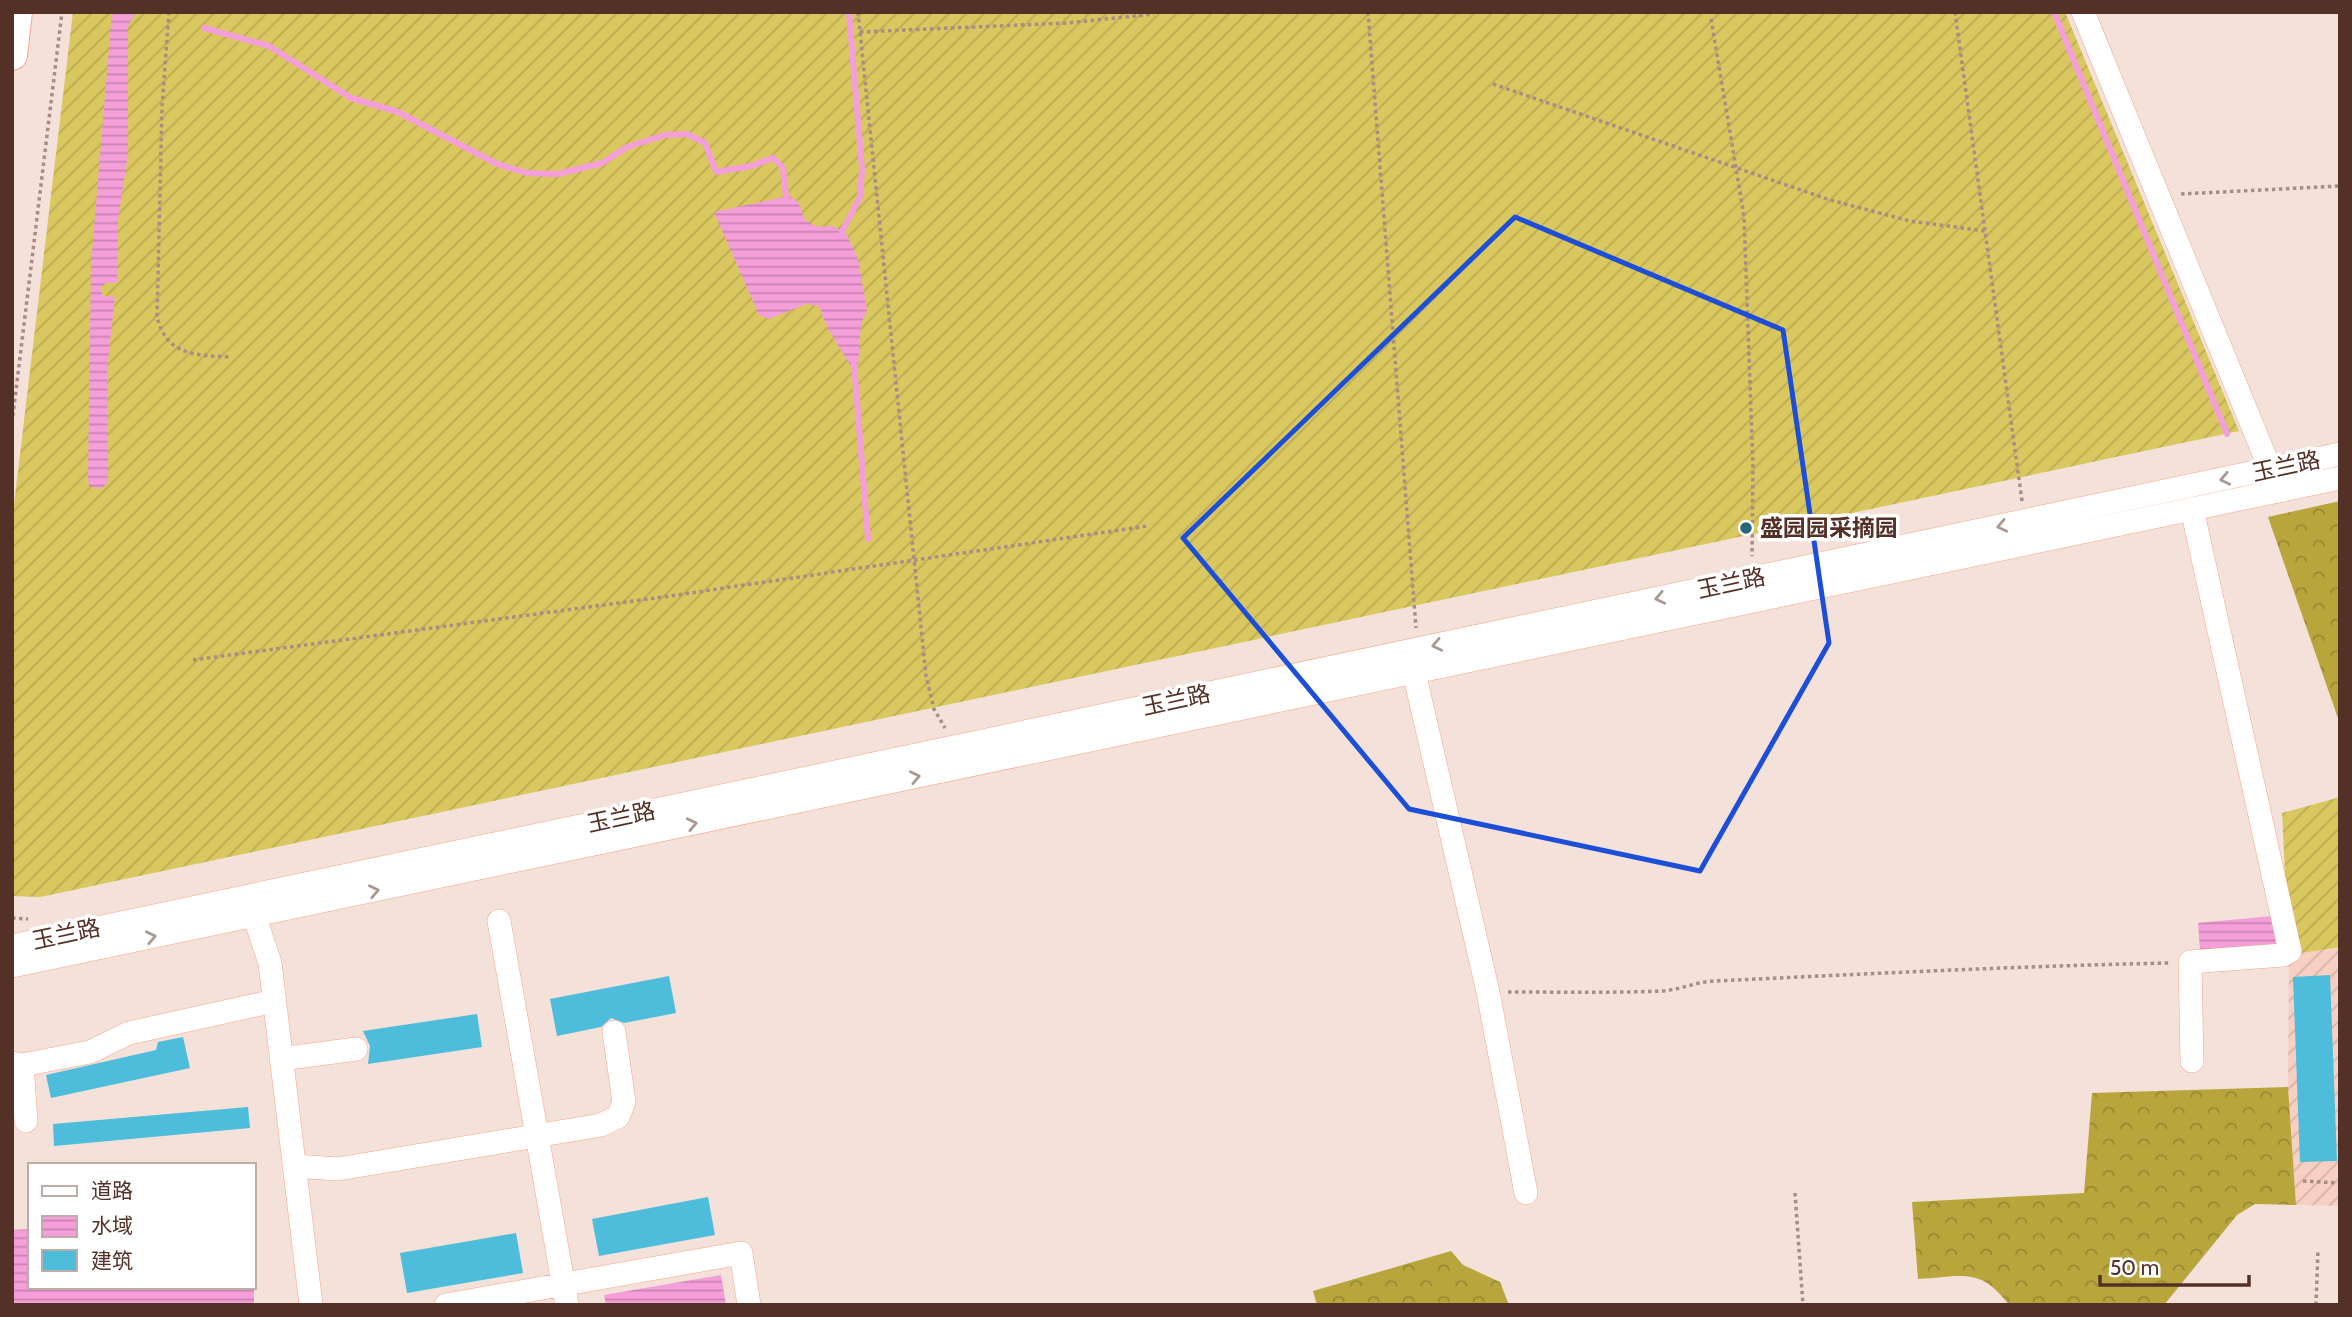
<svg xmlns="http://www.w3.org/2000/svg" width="2352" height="1317" font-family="Cabin,'Noto Sans SC',sans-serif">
<defs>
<pattern id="industrial-furrows" width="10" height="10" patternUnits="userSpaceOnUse" patternTransform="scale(1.75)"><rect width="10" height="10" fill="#f7d0c3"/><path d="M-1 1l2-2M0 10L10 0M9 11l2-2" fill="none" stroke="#d6b3a7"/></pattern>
<pattern id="forest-crowns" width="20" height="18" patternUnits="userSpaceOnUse" patternTransform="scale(1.75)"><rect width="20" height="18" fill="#b8a63c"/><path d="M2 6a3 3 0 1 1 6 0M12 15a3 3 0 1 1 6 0" fill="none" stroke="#988832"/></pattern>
<pattern id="garden-furrows" width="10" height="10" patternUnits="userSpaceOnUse" patternTransform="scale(1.75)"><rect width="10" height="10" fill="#d9c75f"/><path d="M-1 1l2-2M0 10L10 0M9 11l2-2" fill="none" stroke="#bcab52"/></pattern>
<pattern id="water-rules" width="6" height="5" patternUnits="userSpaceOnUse" patternTransform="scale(1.75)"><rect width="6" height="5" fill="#f59fda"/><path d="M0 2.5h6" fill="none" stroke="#c982b1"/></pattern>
</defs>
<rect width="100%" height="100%" fill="#f3e1da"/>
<path fill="url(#industrial-furrows)" d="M2340 947V1206L2296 1205 2288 1087 2289 955Z"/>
<path fill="url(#forest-crowns)" d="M2340 501V724L2268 517Z
M2288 1087 2296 1205 2255 1204 2237 1215 2164 1305H2009C1980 1266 1962 1277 1918 1279L1912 1202 2084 1193 2092 1093Z
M1451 1251 1463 1265 1500 1282 1509 1305H1317L1313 1291Z"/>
<path fill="url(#garden-furrows)" d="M73 12H2065L2239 431 40 897 12 896V521Z
M2340 797V947L2289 955 2282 813Z"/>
<path fill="url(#water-rules)" d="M112 12H136L128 26V155L118 220 117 283H106L100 288 103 296 115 297 107 369 108 483 100 489 89 486 88 478 91 265Z
M789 196 798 202 805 220 817 227 833 226 847 235 858 259 867 310 861 324 858 367 854 371 828 329 819 306 806 304 769 319 759 315 714 212Z
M2272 916 2276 944 2200 950 2198 923Z
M30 1229V1287H254V1282V1305H12V1230Z
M721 1275 726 1305H606L604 1295Z"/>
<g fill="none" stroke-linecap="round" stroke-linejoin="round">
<path stroke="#f59fda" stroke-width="6" d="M2054 12 2227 434
M204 28 269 46 351 98 398 112 497 164 527 173 558 174 602 163 627 147 665 135 687 134 705 143 716 172 751 166 773 158 783 168 786 197
M842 232 860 197 862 169 849 12
M854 363 868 539"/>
</g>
<path fill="#4ebcdb" d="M2330 975 2337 1161 2300 1162 2293 977Z
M669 976 676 1013 624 1023 611 1018 601 1027 557 1036 550 999Z
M477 1014 482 1047 368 1064 370 1046 363 1031Z
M183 1037 190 1068 51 1098 46 1075 156 1050 158 1042Z
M248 1107 250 1128 54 1146 53 1124Z
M708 1197 715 1235 599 1256 592 1219Z
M516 1233 523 1273 407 1293 400 1253Z"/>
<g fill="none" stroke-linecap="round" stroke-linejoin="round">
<defs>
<path id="minor" d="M2083 12 2275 481
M2192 509 2290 951 2283 955 2190 962 2192 1061
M1419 671 1416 681 1488 992 1526 1193
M250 903 270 963 311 1305
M499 921 567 1305
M12 946 2340 454
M12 966 2340 478
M281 1059 356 1049
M12 1063 22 1065 90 1052 129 1033 274 1001
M22 1065 26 1121
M294 1166 338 1169 601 1125 618 1117 624 1102 614 1032
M446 1305 741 1253 749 1305"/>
<path id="major" d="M12 55 17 12"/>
</defs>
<use href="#minor" stroke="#f8a487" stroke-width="24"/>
<use href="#major" stroke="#f8a487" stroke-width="32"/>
<path stroke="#a78d84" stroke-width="3.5" stroke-dasharray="3.5 3.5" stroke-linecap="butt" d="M169 12 162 107 157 317C167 356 195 355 230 357
M858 12 926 676 934 709 945 728
M1368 12 1416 628
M1955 12 2022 501
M1711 19 1744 216 1753 468 1752 556
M860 32 1067 23 1154 14
M1493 84 1830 200 1910 221 1985 231
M2181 194 2340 186
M12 423 62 12
M193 660 663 597 1147 526
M12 918 28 919
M1508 992C1559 992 1611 993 1662 991 1679 990 1696 982 1714 981 1866 974 2018 966 2170 963
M2303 1181 2340 1183
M1795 1193 1803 1305
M2316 1305 2318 1249"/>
<use href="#minor" stroke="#fff" stroke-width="23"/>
<use href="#major" stroke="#fff" stroke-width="30"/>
</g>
<defs><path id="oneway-chevron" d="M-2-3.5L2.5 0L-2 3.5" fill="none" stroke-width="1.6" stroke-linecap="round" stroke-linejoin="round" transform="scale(1.75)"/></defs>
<g stroke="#aa9892">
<use href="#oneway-chevron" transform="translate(2225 479) rotate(168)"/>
<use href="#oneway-chevron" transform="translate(2002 526) rotate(168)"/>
<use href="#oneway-chevron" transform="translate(1660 598) rotate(168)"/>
<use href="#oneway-chevron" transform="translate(1437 645) rotate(168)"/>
<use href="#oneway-chevron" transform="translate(915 777) rotate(-12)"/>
<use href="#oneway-chevron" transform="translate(692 824) rotate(-12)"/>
<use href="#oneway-chevron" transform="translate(374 891) rotate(-12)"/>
<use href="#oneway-chevron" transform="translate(151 937) rotate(-12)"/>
</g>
<path fill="none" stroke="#1d4ed8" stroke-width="5" stroke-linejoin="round" d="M1515 217 1783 330 1829 643 1700 871 1409 809 1183 538Z"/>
<circle fill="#246779" stroke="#fff" stroke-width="2.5" cx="1746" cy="528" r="7"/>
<g text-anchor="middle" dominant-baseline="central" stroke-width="7" stroke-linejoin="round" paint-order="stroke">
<g font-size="23" fill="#543126" stroke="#fff">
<text transform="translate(2286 466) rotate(-12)">玉兰路</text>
<text transform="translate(1731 583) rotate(-12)">玉兰路</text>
<text transform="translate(1176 700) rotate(-12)">玉兰路</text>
<text transform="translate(621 817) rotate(-12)">玉兰路</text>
<text transform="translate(66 934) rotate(-12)">玉兰路</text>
</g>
<g font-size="23" font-weight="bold" fill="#543126" stroke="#fff" text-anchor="start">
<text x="1760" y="528">盛园园采摘园</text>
</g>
</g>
<rect width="2352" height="1317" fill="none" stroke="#543126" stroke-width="28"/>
<rect x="28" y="1163" width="228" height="126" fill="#ffffff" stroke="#bbada8" stroke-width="2"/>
<rect x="42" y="1186" width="35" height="10" fill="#ffffff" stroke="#bbada8" stroke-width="2"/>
<text x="91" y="1198" font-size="21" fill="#543126">道路</text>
<rect x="42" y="1216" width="35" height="21" fill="url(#water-rules)" stroke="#bbada8" stroke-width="2"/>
<text x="91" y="1233" font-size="21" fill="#543126">水域</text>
<rect x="42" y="1250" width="35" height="21" fill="#4ebcdb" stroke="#bbada8" stroke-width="2"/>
<text x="91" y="1268" font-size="21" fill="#543126">建筑</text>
<path d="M2100 1275v10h149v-10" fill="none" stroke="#543126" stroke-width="3.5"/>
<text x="2110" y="1275" font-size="21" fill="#543126" stroke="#ffffff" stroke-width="5" paint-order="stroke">50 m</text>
</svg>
